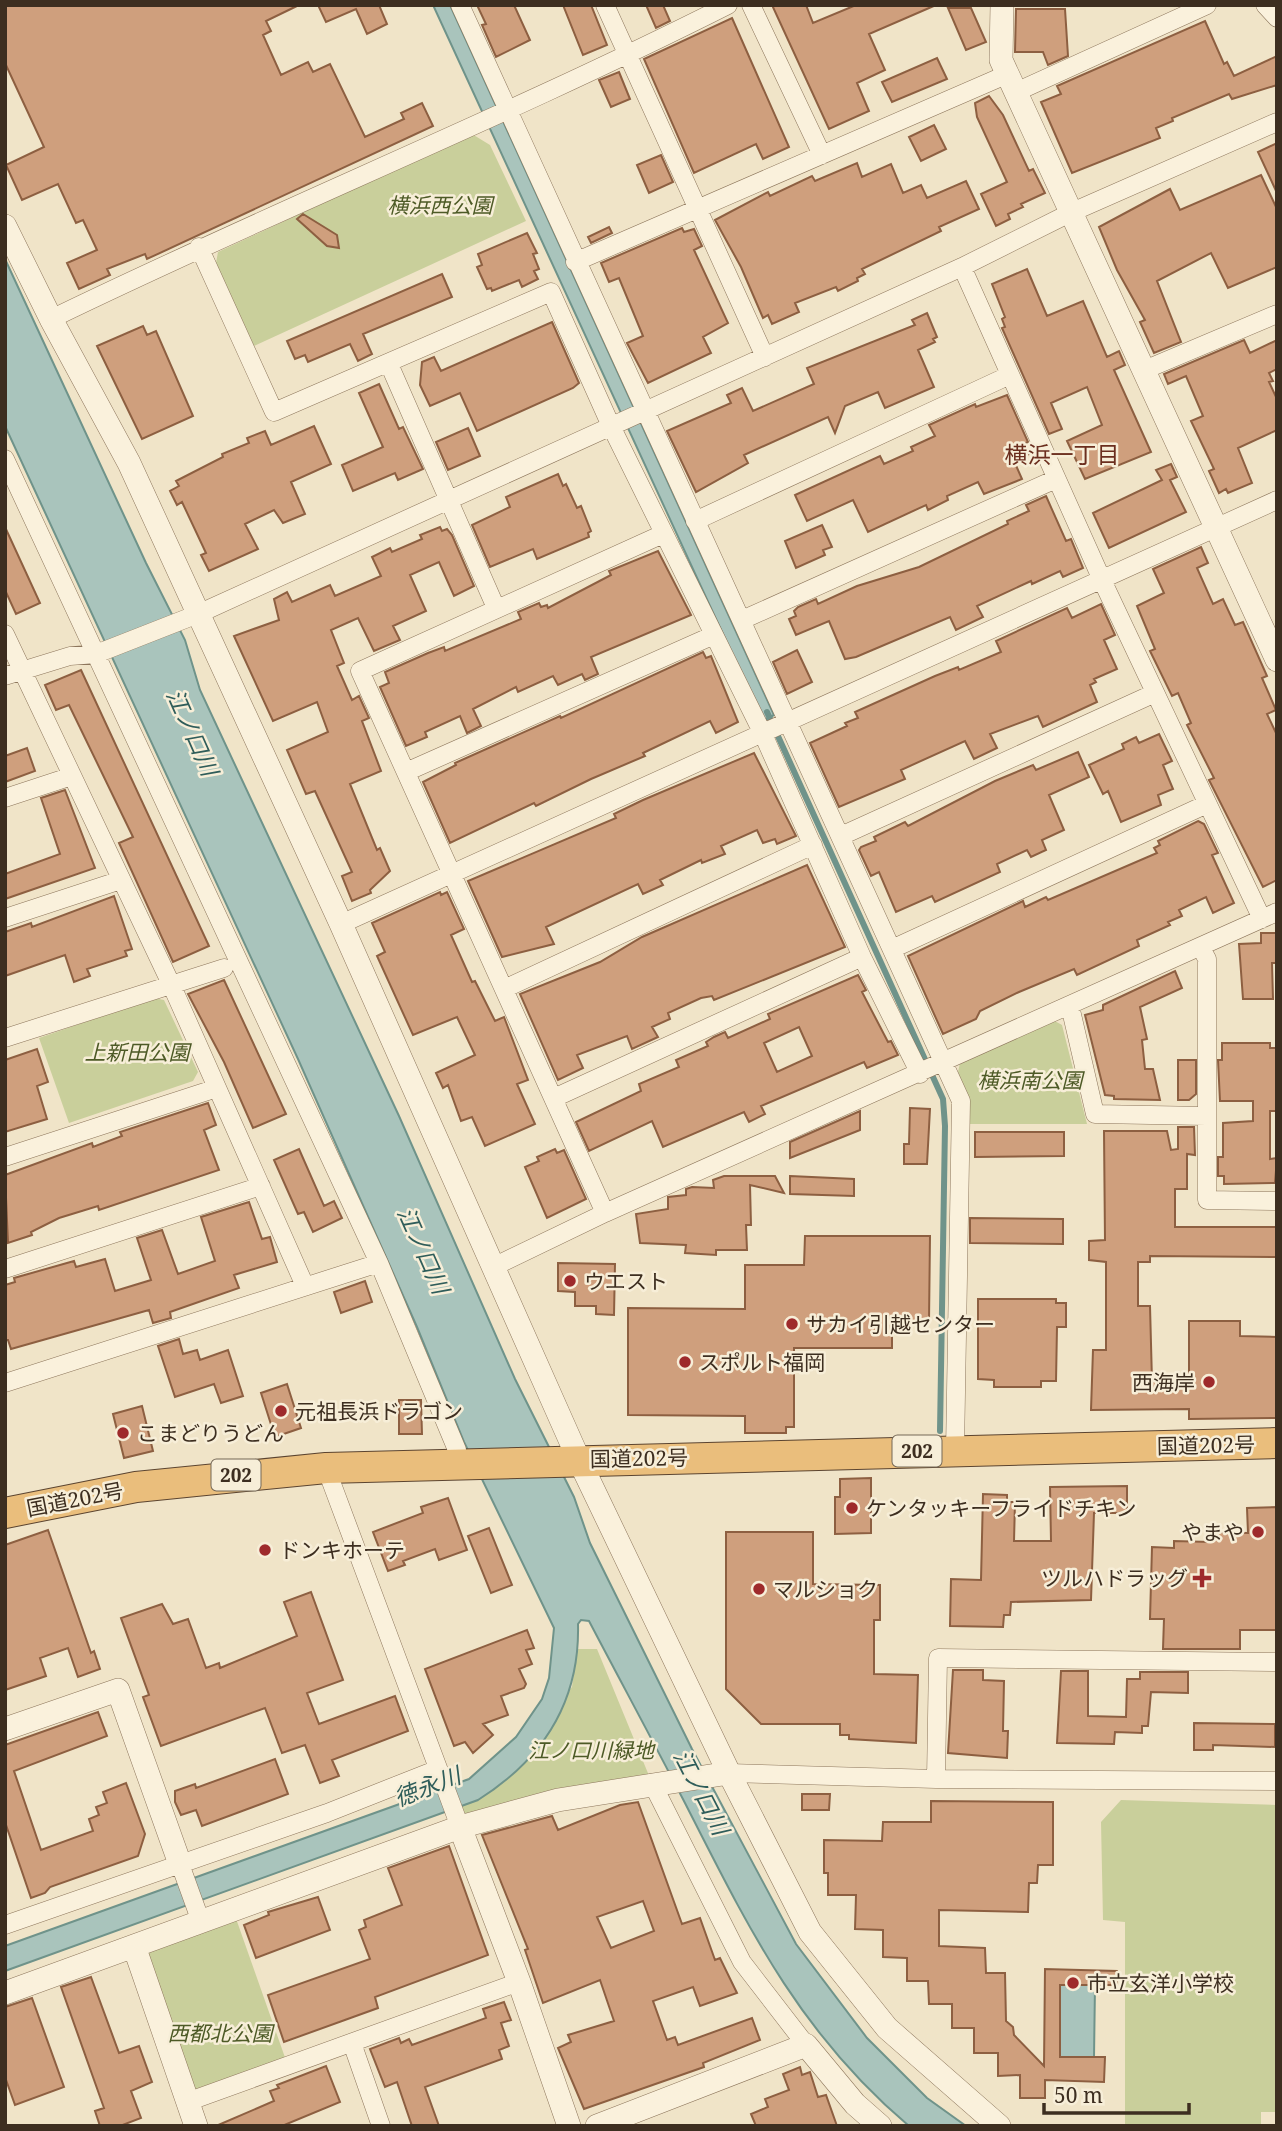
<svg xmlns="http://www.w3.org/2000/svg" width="1282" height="2131" font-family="'Noto Serif','Noto Sans JP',serif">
<rect width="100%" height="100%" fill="#f0e4c8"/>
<path fill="#c9cf9b" d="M472 134 490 145 526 221 254 346 216 263 218 252Z
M154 998 164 1000 198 1072 193 1081 69 1123 39 1038Z
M1053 1020 1062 1025 1087 1124H968L967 1101 958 1072 960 1063Z
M577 1649H597L652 1783 460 1827 453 1809 572 1687Z
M1121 1800 1277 1805V2112H1261V2126H1125V1922L1103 1920 1101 1822Z
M233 1910 288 2066 187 2102 134 1946Z"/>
<path fill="#a9c4bc" stroke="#6f938a" stroke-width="2" d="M433 5H450L774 715 763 721Z
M5 259 146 563 185 640 200 690 399 1116 515 1379 574 1497 590 1543 692 1749 796 1944 867 2038 927 2098 966 2126H909C800 2034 749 1929 686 1805 654 1743 621 1682 589 1621L581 1620 578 1624C580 1703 543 1759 478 1800L5 1971V1946L469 1779 516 1737 542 1699 549 1678 554 1628 464 1442 417 1327 298 1059 5 426Z
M1060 1985H1095L1094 2057H1060Z"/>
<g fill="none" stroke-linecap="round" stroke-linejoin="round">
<path stroke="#6f938a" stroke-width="6" d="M767 712 943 1099 945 1126 940 1431"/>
</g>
<path fill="#cf9f7d" stroke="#8d5f41" stroke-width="2" fill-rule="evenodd" d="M5 5H299L266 21 271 31 263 35 281 75 308 62 313 72 330 64 365 137 404 119 401 113 422 103 433 126 147 259 145 254 107 269 110 275 79 289 67 263 97 250 83 220 76 223 58 184 22 200 6 165 44 147 5 63Z
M318 5H379L387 24 367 34 356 9 326 22Z
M477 5H514L530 40 496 57 482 25 486 24Z
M563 5H591L607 45 583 55Z
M646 5H663L670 21 656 28Z
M772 5H806L813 23 856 5H936L869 34 885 70 857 83 869 111 829 129Z
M948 8H971L986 42 966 50Z
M1016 9H1065L1068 56 1048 65 1043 52H1015Z
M732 18 789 147 763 159 756 144 694 173 644 59Z
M1205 21 1224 64 1227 62 1234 76 1277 56V85L1232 99 1229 94 1172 118 1173 121 1156 128 1160 138 1072 173 1041 102 1061 94 1057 86Z
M937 58 947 79 892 102 882 82Z
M619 72 630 99 611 107 599 80Z
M989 96 1003 115 1029 171 1033 169 1045 193 1021 204 1023 207 1008 214 1010 219 996 226 981 194 1007 182 977 117 975 103Z
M934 125 946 149 921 161 909 137Z
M1277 143V193L1258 152Z
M661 155 673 182 649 193 637 165Z
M857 163 862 177 891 164 903 193 921 185 927 198 966 181 979 209 939 227 941 231 862 269 865 274 857 278 858 281 838 291 836 287 795 303 799 312 772 324 768 315 763 318 741 267 715 220 768 192 770 196 812 176 815 181Z
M1261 175 1277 209V267L1228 288 1211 253 1157 281 1181 342 1154 353 1140 322 1145 320 1117 270 1099 227 1170 189 1180 210Z
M303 214 337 235 339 248 327 246 297 219Z
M609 227 612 233 591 243 588 237Z
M682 228 684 232 694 229 702 246 694 250 728 323 703 337 711 353 648 383 627 343 643 336 619 278 609 282 601 263Z
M527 233 537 253 533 254 539 269 534 271 538 279 522 287 519 280 492 291 491 288 487 289 477 267 482 265 478 254Z
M1027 269 1047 316 1083 301 1107 357 1119 351 1125 365 1114 370 1151 452 1085 479 1067 441 1102 425 1087 387 1051 403 1062 429 1049 434 1002 328 1005 327 1002 319 1005 317 992 284Z
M442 274 452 297 363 334 372 354 358 361 350 344 308 362 305 355 295 359 287 341Z
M927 313 937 337 933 339 935 342 918 350 934 387 885 408 878 392 845 406 835 433 828 417 744 455 748 463 696 492 667 431 731 403 727 395 742 388 753 411 814 384 807 368 915 325 912 320Z
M552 322 579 383 573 388 477 431 460 393 430 406 420 385 422 362 434 357 441 371Z
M143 326 147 335 156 331 193 416 142 439 97 346Z
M1244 340 1250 353 1277 340V369L1269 373 1273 381 1269 382 1277 399V430L1238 448 1252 483 1228 493 1226 489 1219 493 1209 471 1214 469 1191 421 1203 416 1186 376 1168 384 1164 374Z
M379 384 399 429 403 427 423 469 398 480 395 473 353 491 342 465 383 447 359 393Z
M1007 395 1028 442 1024 444 1029 454 1014 461 1022 479 984 494 978 482 947 496 948 500 928 510 926 505 868 532 853 500 807 521 795 495 880 456 884 464 913 451 911 447 935 436 929 425 975 404 976 407Z
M314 426 331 464 291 482 305 514 283 523 274 510 245 524 258 549 209 571 201 555 206 553 182 502 177 505 170 491 179 486 176 481 223 457 222 454 249 443 247 438 265 431 271 445Z
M468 428 480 456 448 470 436 442Z
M1171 464 1177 477 1170 480 1186 512 1109 548 1093 513 1162 480 1156 470Z
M558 474 563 486 566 484 577 508 581 506 591 531 588 533 589 537 537 559 533 549 490 567 472 525 510 507 506 497Z
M1046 496 1066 541 1071 539 1083 568 1063 577 1060 571 1032 584 1031 581 977 606 983 617 956 630 950 617 856 657 845 659 829 621 796 635 789 619 796 616 794 611 798 607 816 599 818 604 857 586 919 567 1008 524 1007 521 1029 511 1026 505Z
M822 525 832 547 823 550 825 555 796 568 785 541Z
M5 527 40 603 16 614 5 590Z
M440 527 442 531 447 529 452 535 474 586 454 596 439 562 410 575 426 611 393 626 400 640 374 651 358 618 331 630 344 663 337 666 352 700 359 696 369 718 362 721 381 771 350 784 377 850 380 848 390 871 370 890 371 893 352 901 342 876 352 872 315 791 306 794 287 750 328 732 317 702 273 721 234 636 279 620 274 599 287 592 292 602 330 585 335 596 381 576 372 557 390 548 392 552 422 539 420 535Z
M1201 547 1208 563 1197 568 1213 604 1223 599 1235 625 1243 622 1267 676 1262 678 1276 710 1267 714 1277 735V880L1263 887 1209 780 1214 778 1187 725 1191 723 1178 693 1172 696 1150 651 1155 649 1137 606 1164 593 1153 569Z
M658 551 691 615 591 657 598 674 585 680 582 674 558 685 553 676 518 692 516 687 473 709 481 726 467 733 460 716 425 732 427 737 406 746 380 687 389 683 385 672 428 653 444 647 445 651 521 619 518 612 539 603 541 607 547 605 548 608 611 575 609 571Z
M1101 604 1115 635 1104 640 1117 669 1094 679 1096 682 1090 685 1097 702 1043 727 1038 716 990 734 997 748 974 759 965 741 901 770 905 779 839 807 810 743 847 726 845 723 858 718 855 712 935 676 958 667 959 670 1001 652 996 641 1067 608 1072 618Z
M797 650 812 682 787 694 773 662Z
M703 652 706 658 711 656 738 722 716 733 710 721 643 753 645 756 591 779 536 806 534 803 450 843 423 782 456 765 455 763 560 716 561 718Z
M81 670 209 946 173 962 119 843 133 837 69 705 56 710 45 685Z
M1159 734 1172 761 1163 765 1173 789 1158 795 1161 805 1121 822 1108 791 1103 794 1089 765 1124 749 1122 744 1136 737 1139 743Z
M27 748 35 771 5 782V756Z
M1078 752 1089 777 1049 795 1064 830 1042 840 1046 850 1031 857 1027 850 997 864 1000 872 935 902 932 896 896 912 879 872 871 876 859 850 861 847 876 841 874 837 905 822 908 826 995 781 1033 765 1036 770Z
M754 753 796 836 777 844 775 839 763 843 757 830 721 846 725 854 702 863 701 860 660 880 663 885 643 894 638 884 546 927 554 944 502 957 468 881 616 818 614 814 643 800Z
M65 790 95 868 5 899V874L60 854 41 798Z
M1198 821 1204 824 1218 853 1212 855 1234 903 1213 913 1206 897 1179 910 1182 916 1168 922 1170 925 1137 940 1139 946 1077 975 1074 969 1019 992 980 1011 976 1019 943 1034 908 956 1023 901 1025 907 1046 897 1048 900 1157 853 1154 848 1160 845 1158 841Z
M807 865 845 947 714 1000 712 996 701 998 668 1013 670 1019 652 1027 658 1037 632 1049 627 1036 577 1055 583 1068 558 1080 520 994 600 962 642 937Z
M440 892 441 895 447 892 464 929 451 935 472 982 475 981 495 1021 504 1017 528 1080 517 1084 535 1124 485 1146 472 1117 461 1121 448 1085 443 1088 436 1073 475 1055 457 1017 413 1035 377 956 385 952 372 923Z
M114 896 132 949 125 951 127 956 87 969 90 976 74 982 65 955 5 976V932L31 923 32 927Z
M1261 933H1277V963H1272L1273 999H1243L1239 944 1261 943Z
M1175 971 1182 988 1140 1007 1147 1039 1142 1040 1145 1069H1153L1160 1100 1114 1099V1096L1105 1095 1085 1015 1103 1010V1005Z
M858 975 866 990 862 992 888 1042 891 1041 898 1055 867 1068 864 1062 761 1106 765 1114 749 1122 744 1112 663 1147 652 1121 589 1151 576 1122 641 1091 639 1084 679 1067 676 1060 708 1046 706 1042 714 1037 725 1032 728 1038 770 1019 768 1014ZM799 1027 812 1056 777 1072 764 1043Z
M224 980 286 1114 253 1128 224 1062 188 994Z
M1222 1043H1270V1048H1277V1111H1270V1159L1277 1158 1275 1183 1224 1184V1176H1218V1157H1223V1123L1253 1121V1101H1220L1218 1060H1222Z
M37 1049 48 1082 37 1086 47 1119 5 1132V1060Z
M1178 1060H1196V1094L1189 1100H1178Z
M208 1103 216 1125 204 1130 219 1170 99 1210 98 1206 59 1218 31 1232 32 1235 8 1243 5 1175 92 1143 93 1147 122 1136 120 1132Z
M910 1108 930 1109 927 1164H904V1144H909Z
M860 1111V1130L790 1158V1142Z
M1178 1127H1194L1195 1155 1187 1154V1189H1175V1227H1277V1257L1150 1256V1262H1138V1306H1150L1152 1381H1189V1321H1240V1336L1277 1337V1418L1189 1419V1409L1091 1410 1093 1350H1106V1262L1089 1260V1241L1105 1240 1104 1131H1167L1171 1150 1178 1149Z
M975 1132H1064V1156L975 1157Z
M299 1149 324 1206 334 1201 342 1218 313 1232 304 1212 298 1214 274 1160Z
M555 1149 557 1153 564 1150 586 1199 547 1218 525 1167 539 1161 537 1157Z
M724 1176H775L784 1193 750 1185 751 1225H746L747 1250H716V1255L685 1253 686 1245 640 1243 636 1214 668 1209V1197L686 1195V1189L692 1187 714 1188 713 1180Z
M790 1176 854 1179V1196L790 1194Z
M249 1202 262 1239 270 1237 277 1262 234 1275 239 1288 170 1312 171 1318 153 1323 149 1310 11 1349 8 1340H5V1285L15 1282 14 1278 74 1261 76 1267 105 1259 115 1291 151 1280 137 1238 162 1230 178 1274 215 1261 201 1217Z
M970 1218 1063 1219V1244L970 1243Z
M805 1236H930L929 1322H892V1348H794V1427H786V1433H745V1416L628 1415V1308L745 1309V1265H804Z
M558 1263 615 1264 614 1315 596 1314V1306H575V1292L558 1291Z
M365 1281 372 1302 341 1313 334 1292Z
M978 1299H1056V1303H1066V1327H1057L1056 1381H1041V1387H994V1380L978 1379Z
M179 1339 183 1354 197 1350 200 1360 228 1350 243 1396 221 1403 214 1384 175 1397 158 1346Z
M287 1384 301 1428 275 1437 261 1393Z
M399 1400H421L422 1434H399Z
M142 1406 153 1451 124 1458 113 1414Z
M871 1478V1533L835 1534V1497H840V1479Z
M1127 1486V1513H1094L1091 1600 1011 1602 1010 1615H1004L1003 1627 950 1626 951 1579 981 1580 983 1494 1007 1495V1502H1015L1014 1541H1051L1050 1487Z
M448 1498 467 1550 439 1560 435 1549 403 1561 405 1565 388 1571 373 1532 423 1513 421 1507Z
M1277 1507V1630H1240V1649H1163L1164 1619H1150L1152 1547 1174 1548V1541L1210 1542V1532L1248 1533 1247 1508Z
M489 1528 512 1585 491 1593 468 1536Z
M48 1530 91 1653 94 1651 100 1669 78 1677 68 1648 40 1658 46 1676 5 1690V1545Z
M726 1532H813V1584L880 1585V1620H874V1674L918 1675 916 1743 849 1739V1735H840V1724H761L726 1689Z
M311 1592 343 1680 307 1693 319 1724 395 1696 408 1731 332 1760 339 1776 320 1783 305 1745 282 1753 265 1708 161 1746 143 1697 149 1695 121 1618 162 1604 173 1624 188 1619 206 1668 219 1663 220 1668 297 1636 284 1602Z
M527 1630 534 1648 526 1650 532 1664 519 1669 526 1684 524 1688 501 1696 508 1715 483 1724 493 1735 473 1753 465 1742 454 1746 425 1669Z
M953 1670H983V1680L1004 1681 1003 1731H1008L1007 1758 948 1753Z
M1061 1671H1088V1716L1126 1717 1127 1679H1140V1672H1188V1693L1151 1692 1148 1726H1142V1733L1115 1732 1114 1744 1057 1743Z
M98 1712 107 1736 14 1771 41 1850 93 1831 89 1819 99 1815 96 1807 107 1803 103 1792 126 1783 145 1834 138 1856 50 1887 45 1893 31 1898 5 1822V1745Z
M1194 1723 1275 1724V1747L1213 1745V1750H1194Z
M275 1759 288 1794 202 1826 196 1810 181 1815 175 1802V1791L195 1784 196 1788Z
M802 1794H830L829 1810H802Z
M931 1801 1053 1802V1865H1038L1037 1883H1029L1028 1912 939 1910V1946L985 1948 986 1973H1005L1006 2021 1013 2027 1014 2035 1044 2066 1045 1969 1117 1971V1985H1060V2057H1105L1104 2082 1045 2080V2098H1020V2075L998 2076V2053H974V2028H952V2004H929L928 1981H907V1958L883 1957V1930L855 1929 856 1895H828V1873H824V1840L882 1841 883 1822H931Z
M638 1802 682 1924 700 1918 715 1960 720 1958 737 1993 700 2006 693 1987 653 2001 667 2040 675 2037 678 2045 752 2018 760 2040 703 2063 704 2067 584 2109 558 2048 571 2042 568 2035 614 2021 600 1980 543 2003 525 1950 528 1949 482 1835 552 1816 558 1830 620 1805ZM643 1901 654 1931 611 1948 597 1917Z
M449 1846 488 1955 375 1997 378 2008 284 2042 268 1995 370 1959 359 1930 366 1927 364 1920 402 1905 388 1868Z
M318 1897 330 1930 256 1958 244 1925 269 1915 268 1912Z
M91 1977 119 2053 139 2046 152 2082 131 2091 141 2118 120 2126H100L95 2111 104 2108 61 1987Z
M32 1998 64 2087 15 2105 5 2077V2007Z
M504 2002 511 2020 501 2023 509 2046 499 2050 502 2059 425 2087 439 2126H412L397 2082 385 2087 370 2049 399 2038 401 2043 409 2039 412 2045 486 2018 483 2009Z
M326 2066 340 2102 282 2126H216L274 2101 270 2091 279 2088 277 2085Z
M800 2067 802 2075 810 2072 818 2097 826 2095 837 2126H756L751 2114 768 2107 765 2099 789 2090 783 2074Z"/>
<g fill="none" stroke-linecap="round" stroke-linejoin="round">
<defs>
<path id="minor" d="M460 5 961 1101 955 1451
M605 5 765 357
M751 5 822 155
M1265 5 1277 18
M1016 92 1207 5
M199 247 274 412 551 292 611 426 763 734 862 957 920 1074
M575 262 1008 74
M962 267 1102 580 1262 919
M51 319C275 210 506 117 728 5
M389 364 496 608
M1142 371 1277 314
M5 459 379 1263 457 1450 456 1466
M695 521 1010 375
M742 620 1056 479
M5 634 171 984 305 1286
M5 676 70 656 96 654 198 614 962 267 1070 213 1277 122
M406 772 714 635
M5 798 72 776
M841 836 1155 693
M5 918 121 880
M341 924 1277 500
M1201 948 1207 959V1200L1277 1201
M892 949 1207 804
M504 989 813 845
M1070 1006 1095 1114 1206 1116
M5 1038 224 968
M554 1098 862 957
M5 1157 217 1088
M605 1213 360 671 663 534
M493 1267 605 1213 1277 912
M5 1269 261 1186
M5 1383 379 1263
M326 1468 460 1827
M729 1773 936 1779 1277 1781
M936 1779 938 1658 1277 1662
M652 1783 742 1962 806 2045
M180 1864 201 1922
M5 1925 327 1813 438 1769
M352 2043 381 2126
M187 2102 519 1982"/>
<path id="tertiary" d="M1002 5 1001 60 1277 660
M5 226 51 319 129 463 341 924 579 1460 729 1773 810 1932 887 2028 999 2126
M5 1729 118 1690 180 1864
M460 1827 519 1982 569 2126
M134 1946 196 2126
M5 1993 460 1827 558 1800 729 1773
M597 2126 806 2045 855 2104 880 2126"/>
<path id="trunk" d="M5 1513 136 1487 326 1468 1277 1443"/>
</defs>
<use href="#minor" stroke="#8d765c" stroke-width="19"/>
<use href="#tertiary" stroke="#8d765c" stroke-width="24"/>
<use href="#trunk" stroke="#5b4430" stroke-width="32"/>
<use href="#minor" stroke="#faf1dc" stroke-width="18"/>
<use href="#tertiary" stroke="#faf1dc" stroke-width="23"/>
<use href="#trunk" stroke="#eabe7c" stroke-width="30"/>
</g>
<g fill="#9e2a2b" stroke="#f7eed8" stroke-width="2.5">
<circle cx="570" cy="1281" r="7"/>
<circle cx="792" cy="1324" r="7"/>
<circle cx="685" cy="1362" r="7"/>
<circle cx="1209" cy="1382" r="7"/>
<circle cx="281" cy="1411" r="7"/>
<circle cx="123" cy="1433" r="7"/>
<circle cx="852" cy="1508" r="7"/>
<circle cx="1258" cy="1532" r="7"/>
<circle cx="265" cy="1550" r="7"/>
<path d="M1198.5 1567.5h7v7h7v7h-7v7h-7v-7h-7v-7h7z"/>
<circle cx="759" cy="1589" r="7"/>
<circle cx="1073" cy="1983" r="7"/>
</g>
<g text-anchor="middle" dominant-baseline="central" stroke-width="5" stroke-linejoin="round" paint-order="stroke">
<g fill="#f7eed8" stroke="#756857" stroke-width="2">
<rect x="892.5" y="1435.5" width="49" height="31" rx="5"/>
<rect x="211.5" y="1459.5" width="49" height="31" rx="5"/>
</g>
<g font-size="19" font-weight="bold" fill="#3d2e20">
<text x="917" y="1451">202</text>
<text x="236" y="1475">202</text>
</g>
<g font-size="21" font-style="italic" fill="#4d5a26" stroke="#f7eed8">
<text x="440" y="205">横浜西公園</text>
<text x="137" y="1052">上新田公園</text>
<text x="1030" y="1080">横浜南公園</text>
<text x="591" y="1750">江ノ口川緑地</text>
<text x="220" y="2033">西都北公園</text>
</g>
<g font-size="21" fill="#3d2e20" stroke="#f7eed8" text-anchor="start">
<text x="584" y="1281">ウエスト</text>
<text x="806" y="1324">サカイ引越センター</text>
<text x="699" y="1362">スポルト福岡</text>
<text x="1195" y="1382" text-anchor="end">西海岸</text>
<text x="295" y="1411">元祖長浜ドラゴン</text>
<text x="137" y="1433">こまどりうどん</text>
<text x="866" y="1508">ケンタッキーフライドチキン</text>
<text x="1244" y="1532" text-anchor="end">やまや</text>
<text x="279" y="1550">ドンキホーテ</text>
<text x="1188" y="1578" text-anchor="end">ツルハドラッグ</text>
<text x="773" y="1589">マルショク</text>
<text x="1087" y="1983">市立玄洋小学校</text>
</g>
<g font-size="21" fill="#3d2e20" stroke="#f7eed8">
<text transform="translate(1206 1445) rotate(-1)">国道202号</text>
<text transform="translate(639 1458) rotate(-1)">国道202号</text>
<text transform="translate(75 1499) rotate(-11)">国道202号</text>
</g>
<g font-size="23" fill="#6b2e1e" stroke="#f7eed8">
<text x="1062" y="454">横浜一丁目</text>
</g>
<g font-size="23" font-style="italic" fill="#2f5d5a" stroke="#f7eed8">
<text transform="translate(193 732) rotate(66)">江ノ口川</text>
<text transform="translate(424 1250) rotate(66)">江ノ口川</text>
<text transform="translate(427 1786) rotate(-21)">徳永川</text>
<text transform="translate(702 1792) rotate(63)">江ノ口川</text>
</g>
</g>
<rect width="1282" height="2131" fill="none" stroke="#3d2e20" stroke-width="14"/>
<path d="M1044 2103v10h145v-10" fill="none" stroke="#3d2e20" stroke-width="3.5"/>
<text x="1054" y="2103" font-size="21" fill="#3d2e20" stroke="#f7eed8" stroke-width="5" paint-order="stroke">50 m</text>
</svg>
